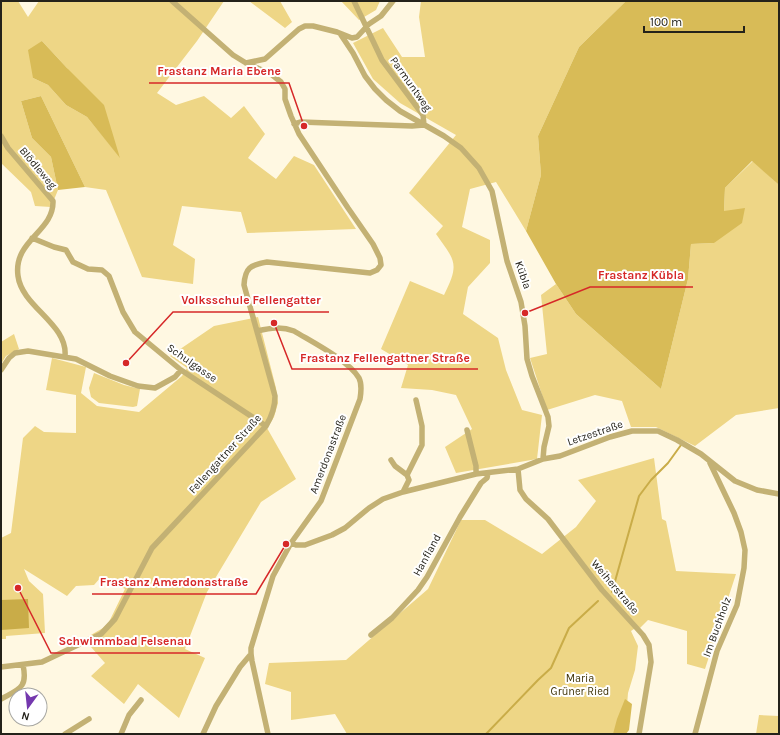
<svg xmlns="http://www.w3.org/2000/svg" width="780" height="735" font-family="Karla,sans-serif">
<rect width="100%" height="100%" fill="#fff8e2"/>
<path fill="#eed686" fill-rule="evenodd" d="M1 1H18L28 17 39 1H224L197 41 157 93 176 105 204 96 231 118 244 106 265 134 248 158 276 179 294 156 314 165 356 229 247 233 241 212 182 206 173 245 195 259 193 284 142 277 106 190 85 187 41 96 21 101 32 138 51 157 58 190 51 207 35 206 31 192 1 163ZM42 41 67 68 120 157 87 117 66 105 48 85 33 78Z
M249 1H280L292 22 285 28Z
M341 1H380L376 10 359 20Z
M421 1H626L579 47 538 136 541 175 526 231 496 182 470 189 462 227 490 240V263L468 287 463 314 498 338 506 370 522 410 542 415 537 459 456 473 445 447 472 429 456 395 432 390 401 388 408 365 381 349 410 281 444 295C460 263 455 261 436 234L443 226 409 193 456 135 400 103 373 79 353 43 383 28 402 57H425L419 17Z
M753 161 779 185V408L736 415 695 446 656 427H631L622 401 595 395 547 410 530 358 547 354 541 295 556 284 576 314 661 389 688 279 691 244 714 243 724 211 725 188Z
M258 317 276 388 278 403 274 417 267 428 296 479 261 502 207 592 185 649 205 658 179 718 138 684 124 704 91 676 105 663 84 639 103 628 109 622 125 589 101 577 94 585 76 586 67 596 24 569 29 581 43 594 45 633 6 636V639H1V538L11 533 23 438 35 426 44 432 76 433V395L46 390 52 358 86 367 81 393 97 406 139 412 182 376 187 368 170 356 214 326Z
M14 334 19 349 6 356 1 364V342Z
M94 373 124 385 140 389 137 406 133 407 99 403 91 397 89 388Z
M654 458 662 519 666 521 676 571 736 574 705 669 687 664V631L648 620 640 628 637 627 631 631 638 646 635 670 628 693 626 718 618 734H347L335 714 291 720V692L265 684 269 663 346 660 428 589 461 520H485L542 554 576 527 596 501 578 480Z
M759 715 779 716V734H756Z"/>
<path fill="#d8bb57" d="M626 1H779V185L752 161 725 188 724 211 745 208 742 223 714 243 691 244 688 279 661 389 576 314 556 284 526 231 541 175 538 136 579 47Z
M42 41 67 68 104 105 120 158 87 117 66 105 48 85 33 78 28 50Z
M41 96 85 187 58 190 51 157 32 138 21 101Z
M625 699 632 704 629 730 626 734H613L617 719Z"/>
<path fill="#c9ac48" d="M28 599 29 628 1 630V600Z"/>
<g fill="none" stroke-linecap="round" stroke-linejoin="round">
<path stroke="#c9ac48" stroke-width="2" d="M612 592 639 496 651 480 668 463 681 445
M486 734 538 680 551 668 569 628 598 601"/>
<path stroke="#c3b174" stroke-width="5.5" d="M354 1 382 60 423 115 424 125
M341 35 353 53 365 76 375 89 386 100 400 111 444 136 461 148 479 168 492 191 507 261 521 302 525 326 527 359 532 376 548 417 549 426 544 447 543 459
M246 63 265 59 299 29 305 26H313L337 32 352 38 357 37 369 24 381 16 393 1
M294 124 301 122 412 126 424 125
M1 136 8 148 53 201C54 232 13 240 18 276 22 307 68 324 65 356
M32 238 54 247 66 250 73 262 88 269 102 270 109 276 123 312 135 332 181 370 266 426
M257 331C271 328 281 326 294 331 312 342 348 360 359 378 362 384 361 393 360 399L321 501 291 543 273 576 251 648V654L252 661 268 734
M1 370 9 358 15 353 28 351 76 359 110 376 138 386 155 388 175 377 181 370
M467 430 476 466V474
M391 460 395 466 407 475
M518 469 520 490 526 499 548 519 602 590 643 635 649 645 651 662 639 734
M403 492 409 480 407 475 422 445V426L416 400
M291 543 296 545H305L332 535 345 528 369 508 383 499 403 492 476 474 518 469 543 459 560 456 610 437 632 431H658L677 440 701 454 735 481 757 490 779 494
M371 635 392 618 418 590 427 577 460 517 481 483 487 478 488 473
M1 667 42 662 101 634 115 619 152 548 266 426C272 416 275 408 275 396L244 285C245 268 250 265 267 262L370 273 377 270 381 265 380 258 373 244 348 208 299 134 291 116 285 99V89L281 82 271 74 246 63 233 55 172 1
M1 699C19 689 28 688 23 665
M65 734 89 719
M121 734 129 715 141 700
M203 734 216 706 240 667 251 654
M695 734 717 651 737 605 744 568 745 550 741 532 734 513 710 463"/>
</g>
<g text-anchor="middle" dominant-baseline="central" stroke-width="4" stroke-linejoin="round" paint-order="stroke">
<g font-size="11" fill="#24221a" stroke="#fff">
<text transform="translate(411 84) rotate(55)">Parmuntweg</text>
<text transform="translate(38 168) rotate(50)">Blödleweg</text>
<text transform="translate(523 275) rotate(71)">Kübla</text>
<text transform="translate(192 363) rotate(35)">Schulgasse</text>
<text transform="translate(595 433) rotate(-19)">Letzestraße</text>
<text transform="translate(225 454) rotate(-48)">Fellengattner Straße</text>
<text transform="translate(328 454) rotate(-69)">Amerdonastraße</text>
<text transform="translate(427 555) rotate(-61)">Hanfland</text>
<text transform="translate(615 587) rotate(50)">Weiherstraße</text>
<text transform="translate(717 627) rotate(-70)">Im Buchholz</text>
</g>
<g font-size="11" fill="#3f3307" stroke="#fff">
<text x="580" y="678">Maria<tspan x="580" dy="13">Grüner Ried</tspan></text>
</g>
</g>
<path fill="none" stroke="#d62828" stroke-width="1.5" d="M304 126L289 83H149M525 313L590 287H693M126 363L173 312H329M274 323L292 369H478M286 544L256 594H92M18 588L51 653H200"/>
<g fill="#d62828" stroke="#fff" stroke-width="1.5">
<circle cx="304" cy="126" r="4"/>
<circle cx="525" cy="313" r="4"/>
<circle cx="126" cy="363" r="4"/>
<circle cx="274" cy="323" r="4"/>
<circle cx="286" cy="544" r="4"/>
<circle cx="18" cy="588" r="4"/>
</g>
<g font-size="12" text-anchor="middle" font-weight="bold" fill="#d62828" stroke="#fff" stroke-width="4" stroke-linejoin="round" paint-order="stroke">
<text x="219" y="75">Frastanz Maria Ebene</text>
<text x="641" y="279">Frastanz Kübla</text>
<text x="251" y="304">Volksschule Fellengatter</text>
<text x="385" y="362">Frastanz Fellengattner Straße</text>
<text x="174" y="586">Frastanz Amerdonastraße</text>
<text x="125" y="645">Schwimmbad Felsenau</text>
</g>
<rect width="780" height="735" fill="none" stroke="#24221a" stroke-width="4"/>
<g transform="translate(28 707) rotate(195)"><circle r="19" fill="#ffffff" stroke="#a7a7a3"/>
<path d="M0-3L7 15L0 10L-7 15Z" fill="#7438ae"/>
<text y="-6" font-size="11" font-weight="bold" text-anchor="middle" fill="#24221a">N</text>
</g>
<path d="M644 26v6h100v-6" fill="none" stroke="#24221a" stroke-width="2"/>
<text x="650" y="26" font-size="12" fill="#24221a" stroke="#ffffff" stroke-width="3" paint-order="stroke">100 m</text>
</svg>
